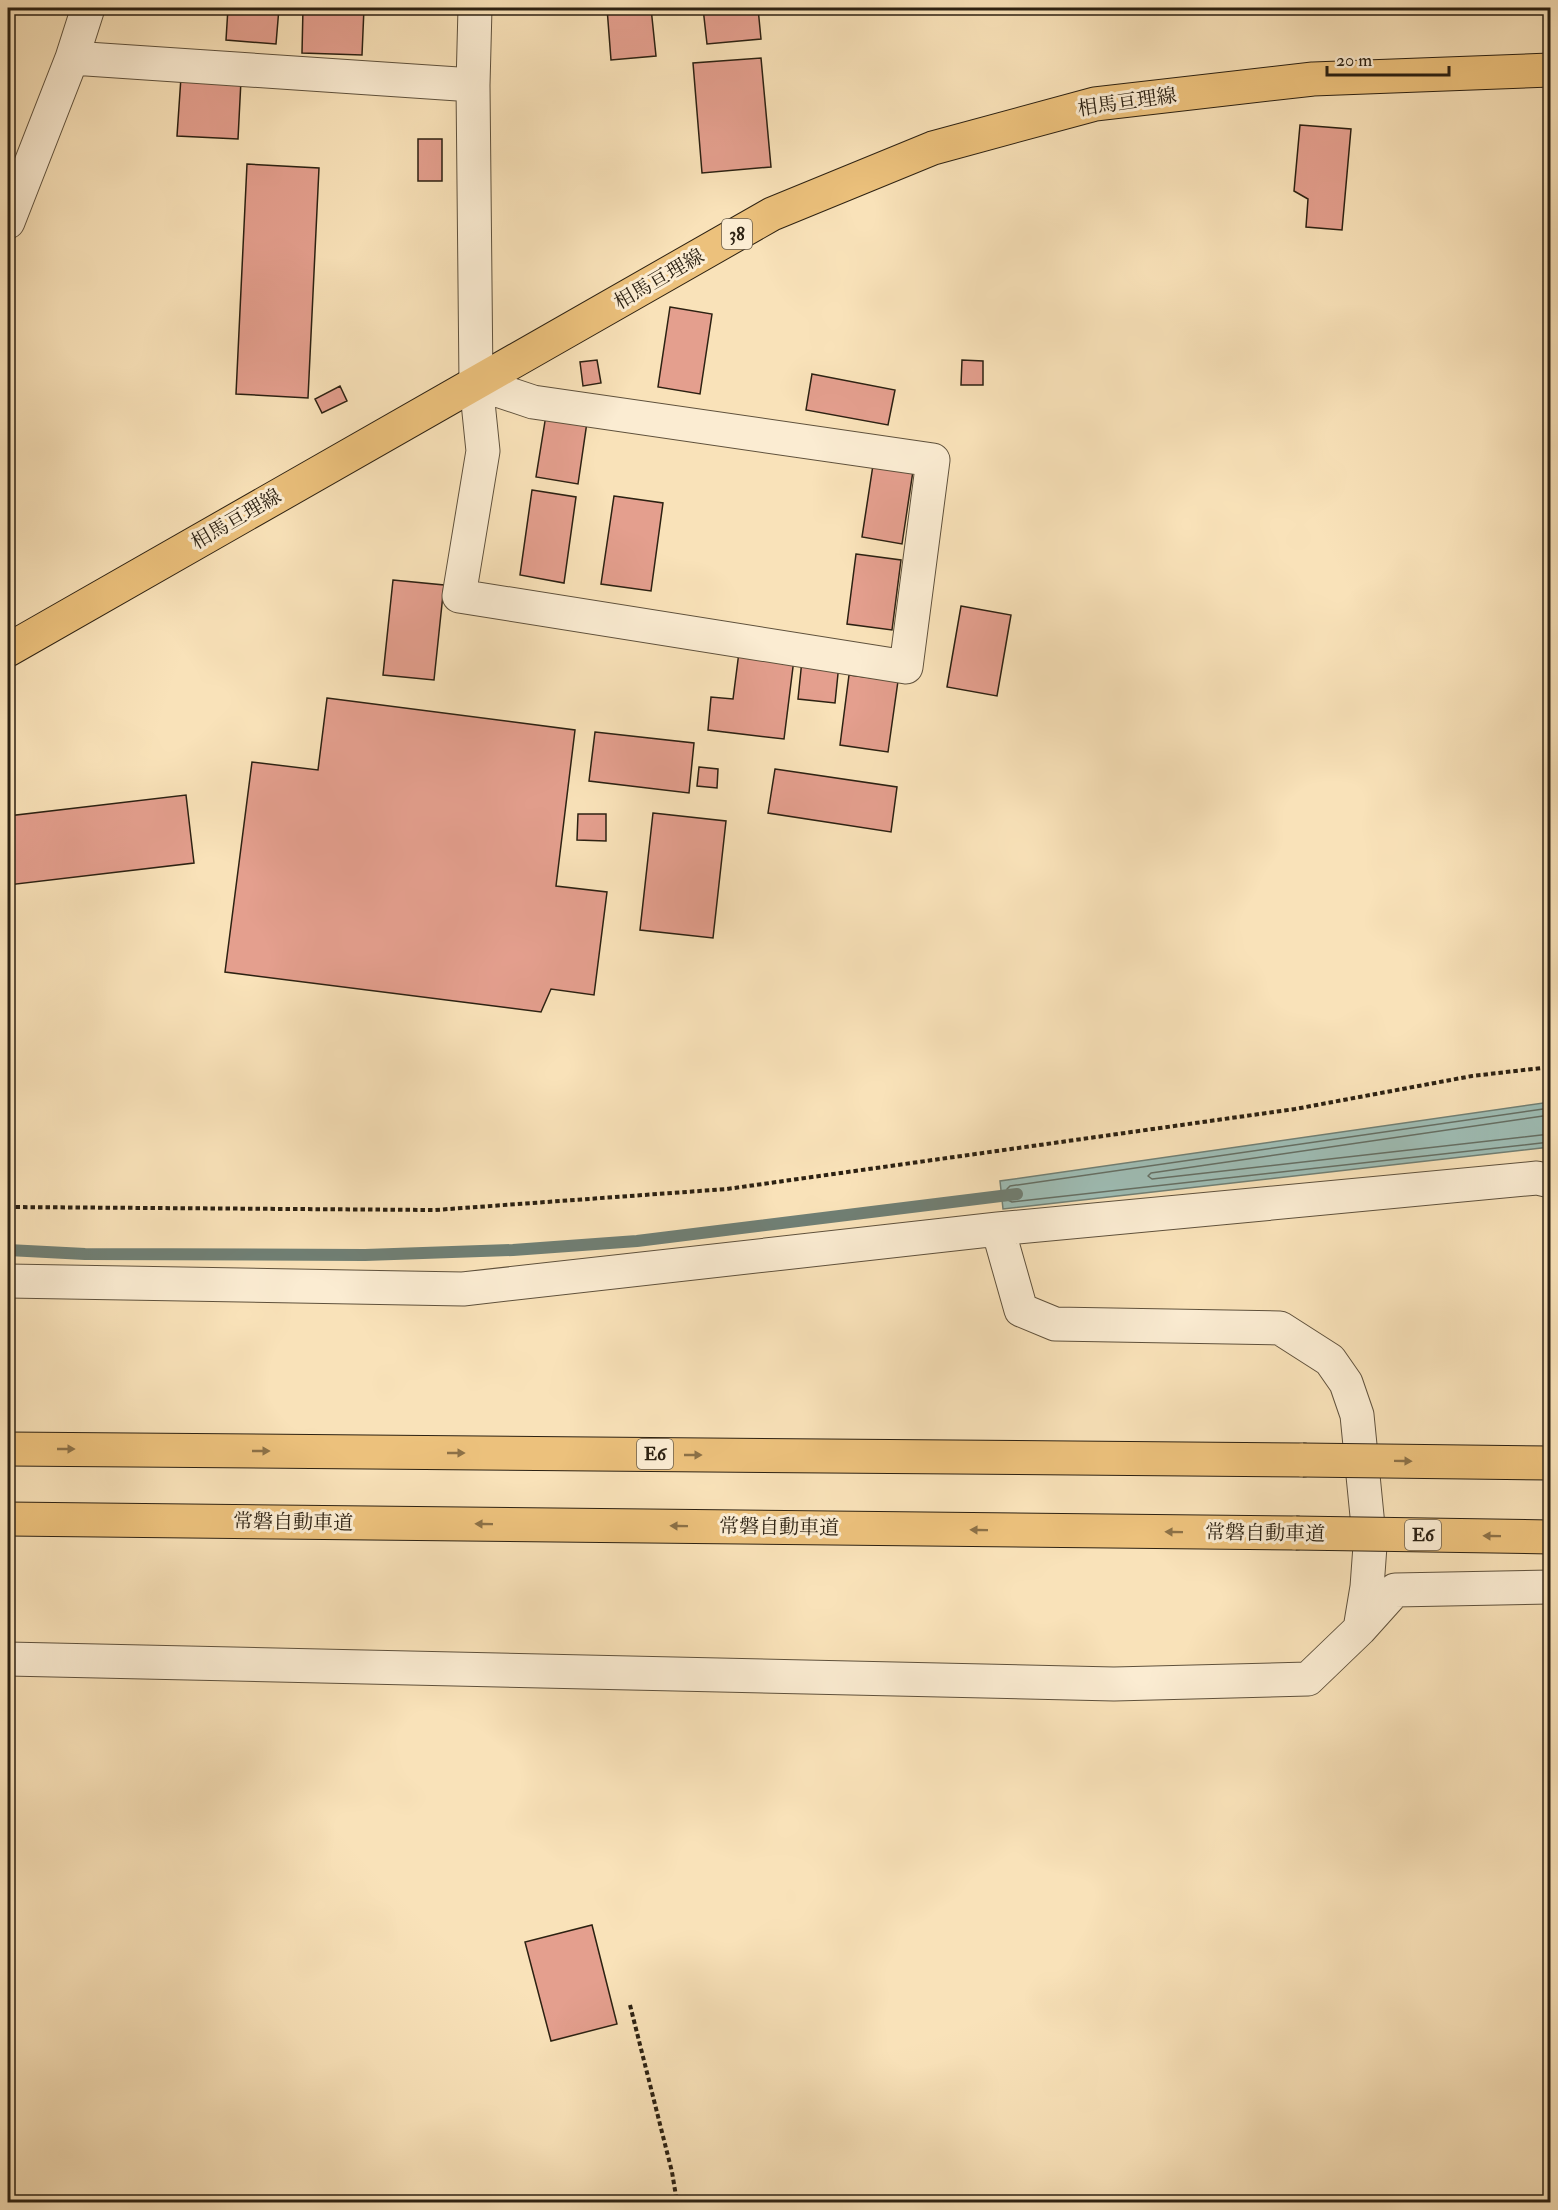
<svg xmlns="http://www.w3.org/2000/svg" width="1558" height="2210" font-family="'IM FELL Double Pica','Noto Serif JP',serif">
<rect width="100%" height="100%" fill="#f9e2b9"/>
<filter id="stains"><feTurbulence type="fractalNoise" baseFrequency=".00333" numOctaves="4"/><feColorMatrix values="0 0 0 0 .2 0 0 0 0 .09 0 0 0 0 .02 0 0 0 .5 -.17"/></filter>
<radialGradient id="worn" r=".72"><stop offset=".6" stop-color="#630" stop-opacity="0"/><stop offset="1" stop-color="#630" stop-opacity=".3"/></radialGradient>
<path fill="#9ebdb5" stroke="#707f74" stroke-width="1.5" d="M1550 1102V1147L1003 1209 1000 1181Z"/>
<g fill="none" stroke-linecap="round" stroke-linejoin="round">
<path stroke="#656f64" stroke-width="1.5" d="M1550 1108 1010 1186 1007 1189 1008 1200 1012 1202 1550 1142
M1550 1115 1151 1173 1148 1176 1152 1179 1550 1134"/>
<path stroke="#707f74" stroke-width="12" d="M8 1250 85 1254 365 1255 513 1250 637 1241 1017 1194"/>
</g>
<path fill="#e49f8e" stroke="#2c2112" stroke-width="1.5" d="M228 8H279L276 44 226 40Z
M303 8H364L362 55 302 53Z
M607 8H651L656 56 611 60Z
M703 8H758L761 39 707 44Z
M761 58 771 167 702 173 693 63Z
M181 77 241 80 238 139 177 136Z
M1300 125 1351 129 1342 230 1306 227 1308 199 1294 191Z
M418 139H442V181H418Z
M247 164 319 168 308 398 236 394Z
M670 307 712 314 700 394 658 387Z
M597 360 601 383 583 386 580 362Z
M962 360 983 361V385H961Z
M812 374 895 390 888 425 806 410Z
M340 386 347 401 322 413 315 399Z
M546 415 587 422 578 484 536 477Z
M873 465 913 471 902 544 862 537Z
M532 490 576 497 564 583 520 575Z
M614 496 663 503 651 591 601 584Z
M856 554 901 560 892 630 847 624Z
M393 580 444 585 434 680 383 675Z
M961 606 1011 615 997 696 947 687Z
M739 652 794 659 784 739 708 730 711 697 733 699Z
M802 660 839 664 835 703 798 699Z
M849 675 898 681 888 752 840 745Z
M327 698 575 730 556 886 607 892 594 995 551 989 541 1012 225 972 252 762 318 770Z
M595 732 694 743 689 793 589 781Z
M699 767 718 769 717 788 697 786Z
M775 769 897 787 891 832 768 813Z
M186 795 194 863 8 885V816Z
M653 813 726 821 713 938 640 930Z
M578 814H606V841L577 840Z
M592 1925 617 2024 551 2041 525 1942Z"/>
<g fill="none" stroke-linecap="round" stroke-linejoin="round">
<defs>
<path id="street" d="M475 8 473 85 476 383 483 451 459 596 906 667 933 460 533 402 476 383
M72 58 473 85
M8 222 72 58 88 8
M998 1229 1021 1310 1055 1324 1280 1328 1330 1360 1346 1383 1357 1415 1370 1546 1367 1587 1360 1629
M8 1281 463 1289 998 1229 1537 1178 1550 1181
M8 1659 1114 1684 1308 1679 1360 1629 1395 1590 1550 1587"/>
<path id="primary" d="M8 650 772 214 933 148 1095 104 1313 79 1550 70"/>
<path id="highway" d="M8 1449 1303 1460
M8 1519 1296 1533"/>
</defs>
<use href="#street" stroke="#5f513c" stroke-width="35"/>
<use href="#primary" stroke="#2c2112" stroke-width="35"/>
<use href="#highway" stroke="#2c2112" stroke-width="35"/>
<path stroke="#2c2112" stroke-width="4" stroke-dasharray="4.5 3" stroke-linecap="butt" d="M8 1207 435 1210 727 1189 1295 1109 1472 1076 1550 1067
M630 2005 672 2172 677 2202"/>
<use href="#street" stroke="#fbecd2" stroke-width="33"/>
<use href="#primary" stroke="#ecc17c" stroke-width="33"/>
<use href="#highway" stroke="#ecc17c" stroke-width="33"/>
<defs>
<path id="highway-bridge" d="M1303 1460 1550 1463
M1296 1533 1550 1537"/>
</defs>
<use href="#highway-bridge" stroke="#2c2112" stroke-width="35" stroke-linecap="butt"/>
<use href="#highway-bridge" stroke="#ecc17c" stroke-width="33"/>
</g>
<defs><path id="oneway-solid" d="M-6-.8H1V-3.2L6.5 0L1 3.2V.8H-6Z" transform="scale(1.5)"/></defs>
<g fill="#8c7147">
<use href="#oneway-solid" transform="translate(66 1449)"/>
<use href="#oneway-solid" transform="translate(261 1451)"/>
<use href="#oneway-solid" transform="translate(456 1453)"/>
<use href="#oneway-solid" transform="translate(693 1455)"/>
<use href="#oneway-solid" transform="translate(1403 1461) rotate(1)"/>
<use href="#oneway-solid" transform="translate(484 1524) rotate(-179)"/>
<use href="#oneway-solid" transform="translate(679 1526) rotate(-179)"/>
<use href="#oneway-solid" transform="translate(979 1530) rotate(-179)"/>
<use href="#oneway-solid" transform="translate(1174 1532) rotate(-179)"/>
<use href="#oneway-solid" transform="translate(1492 1536) rotate(-179)"/>
</g>
<g text-anchor="middle" dominant-baseline="central" stroke-width="6" stroke-linejoin="round" paint-order="stroke">
<g fill="#fbecd2" stroke="#6a5e4c" stroke-width="1.5">
<rect x="722" y="219" width="30" height="30" rx="4.5"/>
<rect x="637" y="1439" width="36" height="30" rx="4.5"/>
<rect x="1405" y="1520" width="36" height="30" rx="4.5"/>
</g>
<g font-size="18" font-weight="bold" fill="#2c2112">
<text x="737" y="234">38</text>
<text x="655" y="1454">E6</text>
<text x="1423" y="1535">E6</text>
</g>
<g font-size="20" fill="#2c2112" stroke="#fbecd2">
<text transform="translate(1127 102) rotate(-8)">相馬亘理線</text>
<text transform="translate(659 279) rotate(-30)">相馬亘理線</text>
<text transform="translate(236 519) rotate(-30)">相馬亘理線</text>
<text transform="translate(293 1522) rotate(1)">常磐自動車道</text>
<text transform="translate(779 1527) rotate(1)">常磐自動車道</text>
<text transform="translate(1265 1533) rotate(1)">常磐自動車道</text>
</g>
</g>
<rect width="1558" height="2210" fill="none" stroke="#f9e2b9" stroke-width="30"/>
<rect x="9" y="9" width="1540" height="2192" fill="none" stroke="#2c2112" stroke-width="3"/>
<rect x="15" y="15" width="1528" height="2180" fill="none" stroke="#2c2112" stroke-width="1.5"/>
<path d="M1327 66v9h122v-9" fill="none" stroke="#2c2112" stroke-width="3"/>
<text x="1336" y="66" font-size="18" fill="#2c2112" stroke="#fbecd2" stroke-width="4.5" paint-order="stroke">20 m</text>
<rect width="100%" height="100%" filter="url(#stains)"/>
<rect width="100%" height="100%" fill="url(#worn)"/>
</svg>
